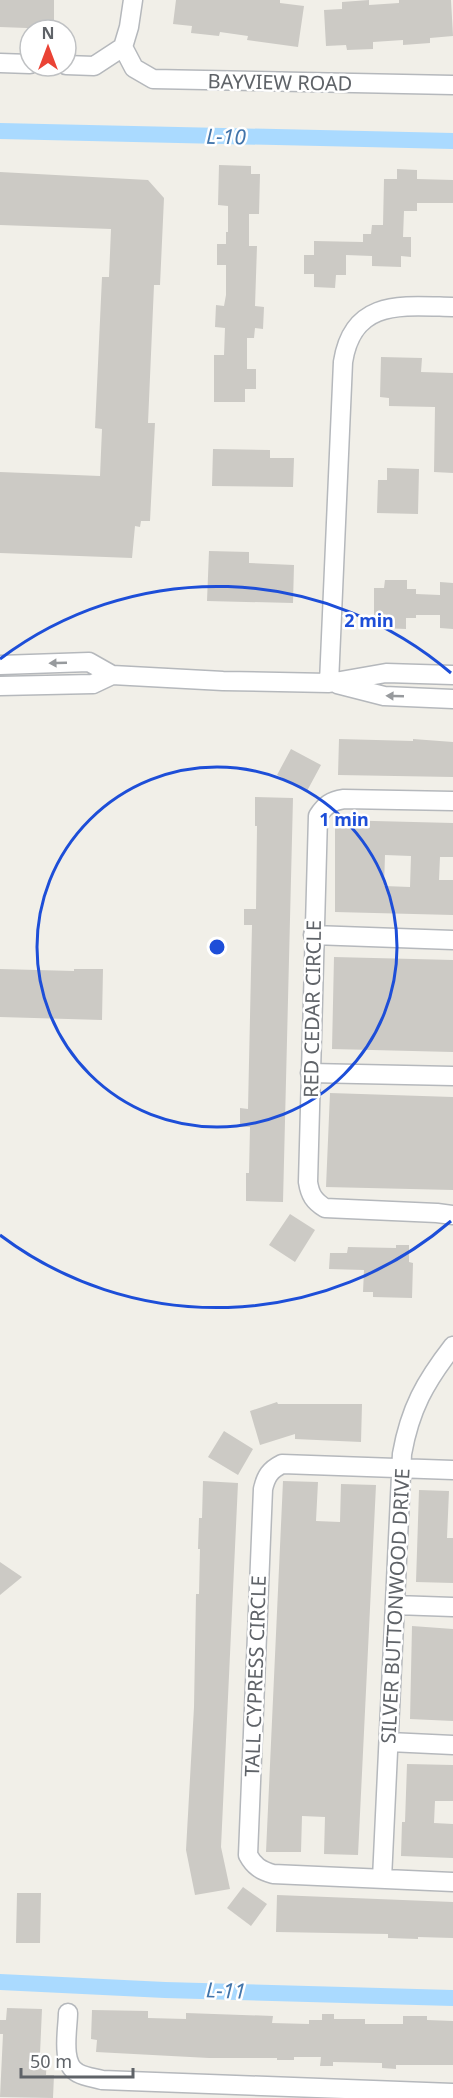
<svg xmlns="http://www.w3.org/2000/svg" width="453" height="2098" font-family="'Noto Sans',sans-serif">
<rect width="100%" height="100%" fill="#f1efe8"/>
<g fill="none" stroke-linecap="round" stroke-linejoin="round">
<path stroke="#aadaff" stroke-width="16" d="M0 131 453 141
M0 1982 165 1990 453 1998"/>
</g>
<path fill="#cccac5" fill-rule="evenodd" d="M0 0H54V29L0 27Z
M176 0H280V3L304 6 298 47 247 40 248 36 220 32 219 36 191 33 192 26 173 24Z
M369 0V5L399 3V0H451L453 36 430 38V43L403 45V40L373 42V49L347 50 346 45 326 46 324 10 342 9V2Z
M219 165 251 166V174H260L259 214H249V246H257L255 306 264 307 263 329 255 328 254 338H247V369H256V389H245V402H214V355H224L225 328 215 327 216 305 224 306 226 295V265H217V244H226V232H228V206L218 205Z
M397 169 417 170V179L453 180V203H417V211H404L403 237H411V257L401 256V267L372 266V256L346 255V275H336L335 288 314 287V274H304V255H314V241L363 242V234H371L372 225H383L384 179H397Z
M0 172 148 180 164 198 160 285H154L148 423H155L150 521H141L140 527 135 526 132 558 0 553V472L100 476 102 429 95 428 102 277H109L111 229 0 225Z
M381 357 422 358 421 372 453 373V473L434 472 435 407 389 406V398L380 397Z
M213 449 270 450V458H294L293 487 212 486Z
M387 468 419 469 418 514 377 513 378 480H387Z
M209 551 249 552V563L294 565 293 603 207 601Z
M385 580H407V589H416V594L440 595V582L453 583V629L440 628V615H416V618H406V629L383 628V619H374V588H384Z
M339 739 413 741V739L453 742V777L338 775Z
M291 749 321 765 307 791 277 775Z
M255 797 293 798 283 1202 246 1201V1173H249L250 1127H240V1108L248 1109 252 925H244V909H256L257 826H255Z
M335 820 453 823V857H440L439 880H453V915L335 912ZM385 855 411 856 410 887 384 886Z
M334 957 453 960V1052L332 1049Z
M0 969 74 971V969H103L102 1020 0 1017Z
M330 1093 453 1097V1190L326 1187Z
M290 1214 315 1230 295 1262 269 1245Z
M396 1245H409V1262L413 1263 412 1298 373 1297V1292H363L364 1270 329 1269 330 1253H347L348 1247 396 1248Z
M277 1402 278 1404H362L361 1442 295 1439V1434L260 1445 250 1411Z
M224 1431 253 1449 238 1475 208 1457Z
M203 1481 238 1483 221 1847 230 1889 195 1895 186 1850 194 1707 196 1594H199L200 1549H198L199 1518H202Z
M283 1481 318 1482 316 1521 340 1522 341 1484 376 1485 358 1855 324 1854 325 1817 302 1816 301 1852H266Z
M419 1490 449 1491 447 1538H453V1583L416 1582Z
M0 1562 22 1577 0 1595Z
M412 1626 453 1629V1721L410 1719Z
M407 1764 453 1765V1801H435L434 1823 453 1824V1858L401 1856 402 1822H405Z
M243 1887 267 1904 251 1926 227 1908Z
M17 1893H41L40 1943H16Z
M277 1895 453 1902V1938L418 1937V1939L388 1938V1934L276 1932Z
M7 2008 42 2009 40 2054H47L46 2075H54L53 2098 0 2097 3 2034H0V2020H6Z
M92 2010 148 2011V2018L186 2019V2013L273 2016 272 2023 309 2024V2020H322V2014H334V2019H365V2024H403V2016H427V2020L453 2021V2065H396V2069L382 2068V2063L333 2062V2066H320L321 2057H294V2060H277V2058H209L96 2052 97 2040 91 2039Z"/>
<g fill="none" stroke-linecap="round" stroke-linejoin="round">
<defs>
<path id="minor" d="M123 47 134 68 153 79 453 85
M123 47 129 27 133 0
M0 63 30 64
M66 65 94 66 123 47
M0 665 89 662 112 675 223 681 329 683 386 673 453 675
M329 683 343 362C353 298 403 306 453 307
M337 684 384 696 453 699
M0 686 93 684 112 675
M453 801 344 799C331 801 325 805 318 816L308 1182C310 1195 314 1201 325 1208L437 1213 453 1215
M313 935 453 940
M310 1073 453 1076
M453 1470 282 1464C270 1470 266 1476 263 1489L248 1855C254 1866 260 1870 273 1874L453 1882
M395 1605 453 1607
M389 1742 453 1745
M382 1879 402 1454C410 1409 425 1382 453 1346
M68 2013C68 2029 60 2064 78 2073 85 2077 95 2078 102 2080L453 2093"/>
</defs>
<use href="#minor" stroke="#b5b8bc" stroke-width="21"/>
<use href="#minor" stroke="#fff" stroke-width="18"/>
</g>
<defs><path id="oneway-solid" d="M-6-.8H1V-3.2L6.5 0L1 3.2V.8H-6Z" transform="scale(1.5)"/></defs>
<g fill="#979a9d">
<use href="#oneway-solid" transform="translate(58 663) rotate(178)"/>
<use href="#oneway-solid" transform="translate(395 696) rotate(-178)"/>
</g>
<g fill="none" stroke="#1d4ed8" stroke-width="3">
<circle cx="217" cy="947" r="180"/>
<path d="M451 1221A360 360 0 0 1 0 1235M0 659A360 360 0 0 1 451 673"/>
</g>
<g text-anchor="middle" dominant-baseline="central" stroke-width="5" stroke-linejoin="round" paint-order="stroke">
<g font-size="20" fill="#5f6368" stroke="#fff">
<text transform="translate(280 82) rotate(1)">BAYVIEW ROAD</text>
<text transform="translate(312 1009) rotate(-89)">RED CEDAR CIRCLE</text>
<text transform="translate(395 1606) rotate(-87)">SILVER BUTTONWOOD DRIVE</text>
<text transform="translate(255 1676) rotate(-88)">TALL CYPRESS CIRCLE</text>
</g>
<g font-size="21" font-style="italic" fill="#4174aa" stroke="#fff">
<text transform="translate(226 136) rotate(1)">L-10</text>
<text transform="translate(226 1990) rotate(2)">L-11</text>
</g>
</g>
<circle cx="217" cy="947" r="9" fill="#1d4ed8" stroke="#fff" stroke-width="3"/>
<g font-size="18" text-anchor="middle" font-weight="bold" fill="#1d4ed8" stroke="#fff" stroke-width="5" stroke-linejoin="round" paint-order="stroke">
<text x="369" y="627">2 min</text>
<text x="344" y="826">1 min</text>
</g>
<g transform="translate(48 48)"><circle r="28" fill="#ffffff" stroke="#bfc1c3" stroke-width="1.5"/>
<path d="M0-4.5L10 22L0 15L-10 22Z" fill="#ea4335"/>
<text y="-9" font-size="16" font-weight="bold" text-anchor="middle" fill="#5f6368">N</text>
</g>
<path d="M21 2068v9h112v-9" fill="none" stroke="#5f6368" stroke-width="3"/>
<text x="30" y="2068" font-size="18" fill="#5f6368" stroke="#ffffff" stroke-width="4.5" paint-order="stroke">50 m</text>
</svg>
